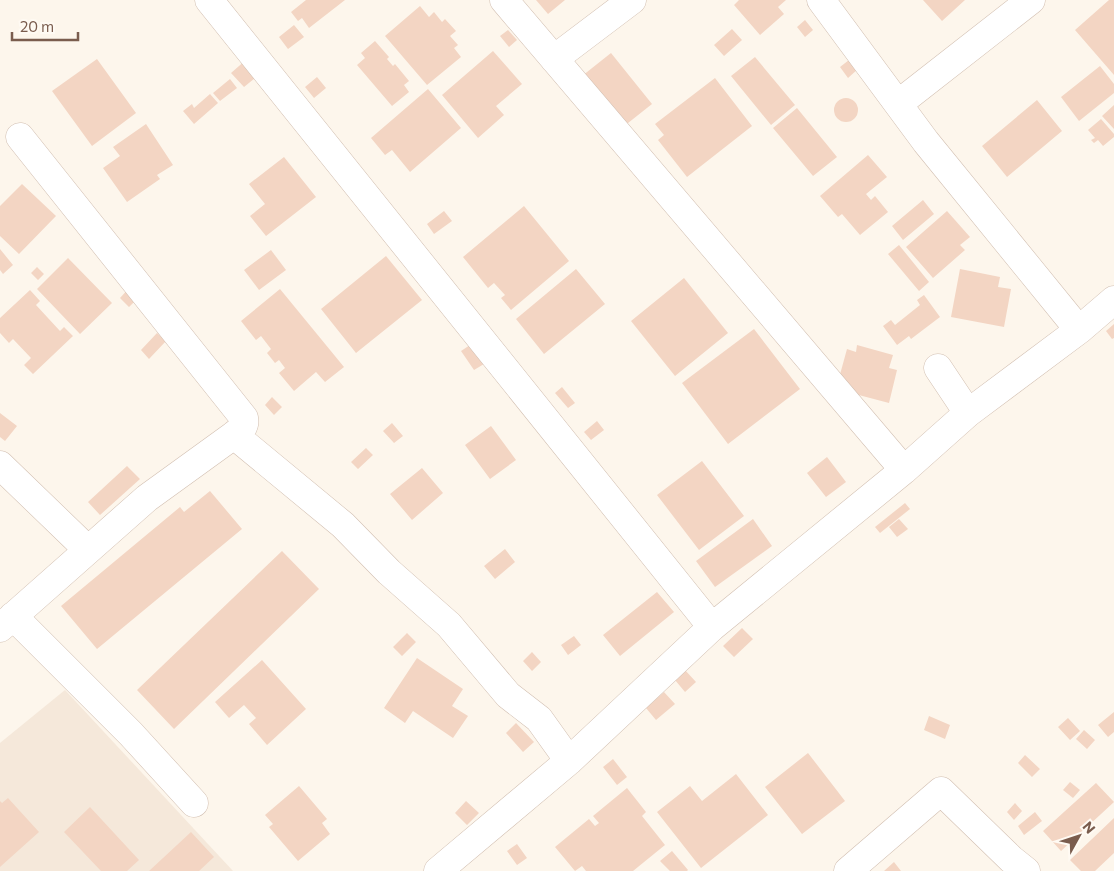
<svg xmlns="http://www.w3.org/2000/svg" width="1114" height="871" font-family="Commissioner,sans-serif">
<rect width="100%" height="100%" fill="#fdf6ec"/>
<path fill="#f5e8da" d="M65 690 233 871H0V743Z"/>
<path fill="#f3d5c3" d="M306 0H345L309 28 302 18 298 21 291 12Z
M536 0H565L548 14Z
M739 0H786L778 7 784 14 760 35 734 5Z
M923 0H965L942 21Z
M1109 0H1114V75L1075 30Z
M420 6 429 17 434 12 442 22 445 19 456 31 450 36 458 45 454 48 461 57 427 85 385 36Z
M805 20 813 30 805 37 797 27Z
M294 25 304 37 288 49 279 37Z
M732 29 742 40 724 56 714 45Z
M508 30 517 40 509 47 500 36Z
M375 41 389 57 387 59 393 66 395 64 409 81 404 85 409 92 392 106 357 65 365 58 361 53Z
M493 51 522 84 496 106 504 115 478 138 442 95Z
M611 53 652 104 623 127 582 76Z
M755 57 795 105 771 125 731 76Z
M97 59 136 113 92 146 52 91Z
M247 59 260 74 244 87 231 73Z
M849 60 858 69 848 78 840 67Z
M1100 66 1114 84V93L1079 121 1061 97Z
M317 77 326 88 314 98 305 87Z
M715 78 752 126 687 177 658 140 664 135 655 124Z
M230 79 237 88 220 101 213 93Z
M428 89 461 128 410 172 392 150 385 155 371 138Z
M210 94 218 103 194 124 183 111 192 104 194 108Z
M834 110a12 12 0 1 1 24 0a12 12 0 1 1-24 0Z
M1037 100 1062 131 1007 177 982 146Z
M1114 105V129L1102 116Z
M797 108 837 157 813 176 773 128Z
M1101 119 1114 134V137L1103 146 1098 140 1094 143 1091 140 1095 138 1088 130Z
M146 124 173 165 157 175 160 179 127 202 103 168 120 156 113 147Z
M868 155 887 177 866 194 871 200 875 196 888 212 860 235 842 214 838 217 820 196Z
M284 157 316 197 266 236 250 216 265 204 249 184Z
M22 184 56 216 19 254 0 236V206Z
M923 200 934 214 903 240 892 226Z
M524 206 569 261 511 310 501 298 505 295 494 283 488 288 463 257Z
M444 211 452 221 434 234 427 224Z
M947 211 970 237 960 245 965 250 933 278 906 247Z
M899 245 929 282 919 291 888 254Z
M0 249 13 265 3 274 0 270Z
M271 250 286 270 259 290 244 270Z
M386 256 422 300 356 353 321 309Z
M68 258 112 303 80 334 37 289Z
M37 267 44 274 38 280 31 273Z
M576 269 605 304 544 354 516 319Z
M960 269 1000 277 998 287 1011 289 1004 327 951 317Z
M684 278 728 333 675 376 631 321Z
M130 287 140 296 129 307 120 298Z
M280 289 344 367 325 382 316 372 294 391 279 373 285 368 279 360 275 363 267 353 271 349 261 336 256 340 241 321Z
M30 290 40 301 36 305 60 331 64 327 73 336 33 374 24 365 31 358 13 339 9 343 0 333V318Z
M924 295 940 317 911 339 909 336 897 345 883 326 891 320 895 325 920 305 917 300Z
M1114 324V338L1112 339 1106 331Z
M754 329 800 389 728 444 682 383Z
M157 333 166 341 149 359 141 350Z
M476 341 489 361 474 370 461 351Z
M857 345 893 355 889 368 897 370 889 403 836 389 847 349 856 352Z
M562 387 575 403 568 408 555 393Z
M272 397 282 407 274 415 265 405Z
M0 413 17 426 5 441 0 437Z
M597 421 604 430 591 440 584 432Z
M392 423 403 436 394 443 383 431Z
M491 426 516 460 490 479 465 445Z
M366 448 373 455 358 469 351 462Z
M827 457 846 482 826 497 807 473Z
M702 461 744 516 699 550 657 495Z
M127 466 140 479 100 515 88 502Z
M422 468 443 493 412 520 390 494Z
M210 491 242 529 97 649 61 606 180 507 184 512Z
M905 503 910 509 880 533 875 527Z
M753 519 772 546 715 587 696 561Z
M899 519 908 529 897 537 889 527Z
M505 549 515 562 495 579 484 566Z
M282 551 319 589 174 729 137 690Z
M657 592 674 612 620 656 603 635Z
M742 628 753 639 734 657 723 646Z
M407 633 416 642 402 656 393 647Z
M574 636 581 645 568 655 561 645Z
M532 652 541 662 532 671 523 661Z
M417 658 463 689 452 706 468 716 453 738 413 711 405 723 384 708Z
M262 660 306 709 267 745 249 724 256 718 244 705 229 718 215 702Z
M685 670 696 682 685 692 675 680Z
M664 692 675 704 656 720 646 708Z
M1114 712V732L1108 737 1098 725Z
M929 716 950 725 945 739 924 730Z
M1068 718 1080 731 1070 740 1058 727Z
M516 723 534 742 523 752 506 733Z
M1084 730 1095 740 1087 749 1076 739Z
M808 753 845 801 802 834 765 787Z
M1025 755 1040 769 1032 777 1018 763Z
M613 759 627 777 617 785 603 767Z
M736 774 768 815 701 868 657 812 690 786 702 801Z
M1070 782 1080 790 1073 798 1063 790Z
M1096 783 1114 802 1061 851 1043 831Z
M299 786 327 819 322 823 330 834 298 861 269 827 273 824 265 815Z
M627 788 646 812 642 816 665 845 633 871H586L582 866 575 871 555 847 589 819 595 826 599 823 593 816Z
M8 798 39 832 0 867V801L2 803Z
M466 801 479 813 467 825 455 813Z
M1015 803 1022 811 1014 820 1007 812Z
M90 807 139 860 127 871H101L64 832Z
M1035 812 1042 821 1024 835 1018 826Z
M1114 818V853L1095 871H1081L1070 860Z
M191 832 214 857 199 871H149Z
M517 844 527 858 517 865 507 851Z
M672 851 688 870 687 871H670L660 861Z
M894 862 901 871H884Z"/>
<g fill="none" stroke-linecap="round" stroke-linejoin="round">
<defs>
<path id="minor" d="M209 0 712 627
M504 0 904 470
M821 0 926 142 1079 330
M554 59 632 0
M898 104 1031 0
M938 368 968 413
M234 435 343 525 389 572 449 625 508 695 539 719 569 761
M0 465 88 550
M13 616 131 734 194 803
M0 628 147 498 234 435C240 430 246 427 244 418L20 137
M438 871 569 761 712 627 904 470 968 413 1079 330 1114 300
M848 871 941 791 1011 859 1026 871"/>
</defs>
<use href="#minor" stroke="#d1beb0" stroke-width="29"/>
<use href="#minor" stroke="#fff" stroke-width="28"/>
</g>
<g transform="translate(1079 836) rotate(50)" stroke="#fffaf3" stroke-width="4" paint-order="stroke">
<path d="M0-4L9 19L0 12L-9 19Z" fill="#7a5c4d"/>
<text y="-8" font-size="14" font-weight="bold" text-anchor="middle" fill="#7a5c4d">N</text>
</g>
<path d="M12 32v8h66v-8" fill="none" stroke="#7a5c4d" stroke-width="2.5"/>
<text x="20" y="32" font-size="15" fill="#7a5c4d" stroke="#fffaf3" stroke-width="4" paint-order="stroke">20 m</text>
</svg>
